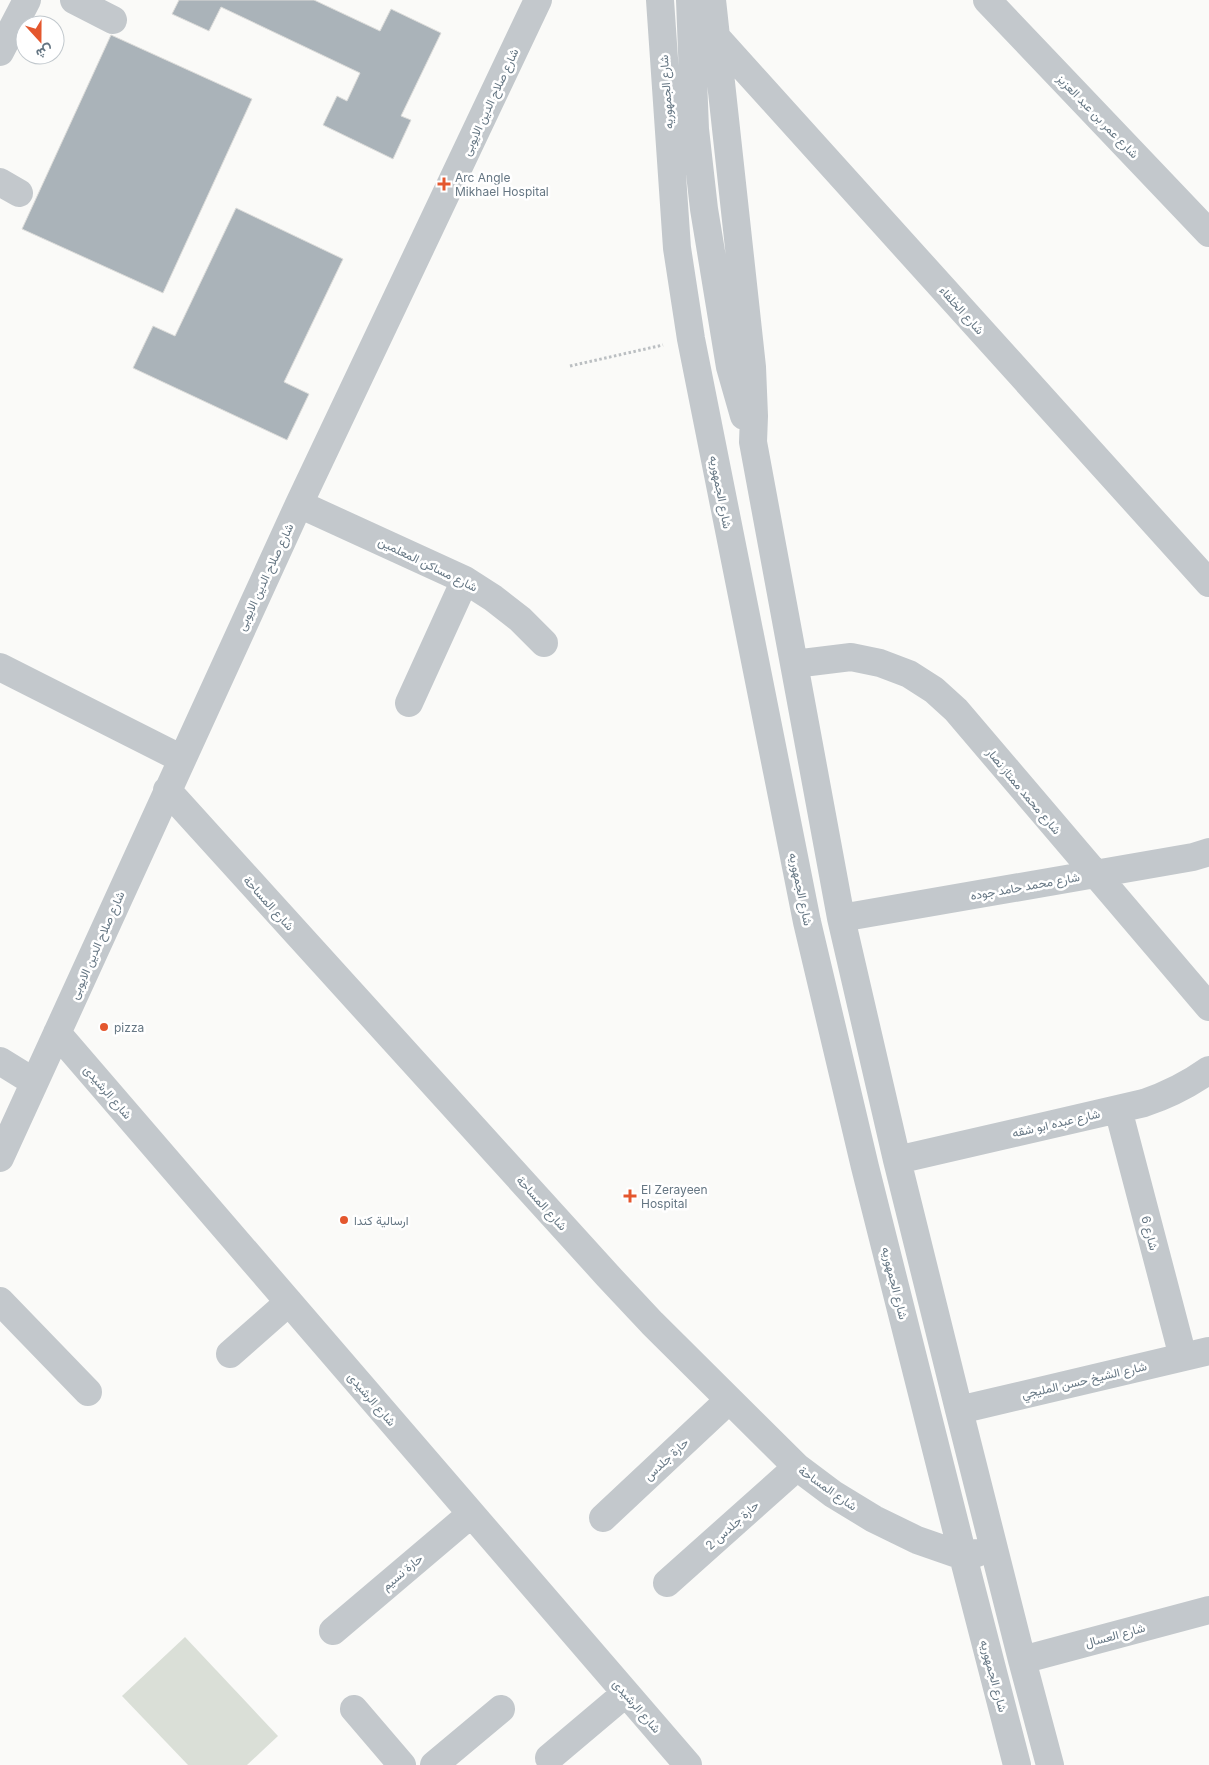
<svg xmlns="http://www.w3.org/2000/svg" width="1209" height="1765" font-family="Inter,Vazirmatn,sans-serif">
<rect width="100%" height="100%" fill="#fafaf8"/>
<path fill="#dadfd7" d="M185 1637 278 1736 247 1765H188L122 1696Z"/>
<path fill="#aab3b9" stroke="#dcdcda" d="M179 0H314L380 31 391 9 441 33 401 116 411 120 393 159 323 125 337 96 347 101 360 73 221 7 209 31 172 14Z
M111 35 252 99 163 293 22 229Z
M236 208 343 259 284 382 309 394 287 440 133 368 153 326 175 336Z"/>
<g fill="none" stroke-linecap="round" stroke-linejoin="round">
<path stroke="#bbbfc2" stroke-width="3" stroke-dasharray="2.5 2.5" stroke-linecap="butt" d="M570 366 663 345"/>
<path stroke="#c3c8cc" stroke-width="28" d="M74 0 113 20
M660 0 677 248 691 339 807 922 865 1167 963 1556 1017 1765
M690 0 695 129 704 209 730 367 744 416
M712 0 752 367 754 416 753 442 841 918 897 1160 959 1410 1022 1660 1050 1765
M987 0 1209 233
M716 37 1209 583
M0 52 27 0
M0 182 19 193
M299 504 465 580 493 598 520 619 544 643
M794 664 851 657 880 663 909 674 934 690 956 710 1209 1007
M0 667 182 759
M409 703 465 580
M167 790 608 1276 652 1323 797 1467 833 1494 874 1519 917 1540 963 1556 977 1553
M841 918 1193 857 1209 852
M57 1033 688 1765
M0 1061 34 1082
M1118 1109 1183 1357
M0 1158 299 504 538 0
M897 1160 1144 1103C1168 1095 1188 1085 1209 1070
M0 1301 88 1392
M230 1354 289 1302
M959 1410 1209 1351
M603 1518 729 1400
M667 1583 797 1467
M333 1631 471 1514
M1022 1660 1209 1610
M354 1709 402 1765
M549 1758 626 1693
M434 1765 501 1709"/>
</g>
<g fill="#e4572e" stroke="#fff" stroke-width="2">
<path d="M441.5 176.5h5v5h5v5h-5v5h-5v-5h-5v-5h5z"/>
<circle cx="104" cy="1027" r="5"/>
<path d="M627.5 1188.5h5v5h5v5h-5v5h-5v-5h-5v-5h5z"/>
<circle cx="344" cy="1220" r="5"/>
</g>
<g text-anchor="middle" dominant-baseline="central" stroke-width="5" stroke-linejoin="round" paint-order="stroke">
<g font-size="12" fill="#657683" stroke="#fff">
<text transform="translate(666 92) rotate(-94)">شارع الجمهوريه</text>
<text transform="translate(490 102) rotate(-65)">شارع صلاح الدين الايوبى</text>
<text transform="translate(1098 116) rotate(46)">شارع عمر بن عبد العزيز</text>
<text transform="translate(962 310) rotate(48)">شارع الخلفاء</text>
<text transform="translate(721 492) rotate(79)">شارع الجمهوريه</text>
<text transform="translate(428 564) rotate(26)">شارع مساكن المعلمين</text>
<text transform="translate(265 577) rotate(-65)">شارع صلاح الدين الايوبى</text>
<text transform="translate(1024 791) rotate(50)">شارع محمد ممتاز نصار</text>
<text transform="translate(1025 886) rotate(-10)">شارع محمد حامد جوده</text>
<text transform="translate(801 889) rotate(78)">شارع الجمهوريه</text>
<text transform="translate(269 903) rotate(48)">شارع المساحة</text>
<text transform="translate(97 945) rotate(-66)">شارع صلاح الدين الايوبى</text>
<text transform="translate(108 1092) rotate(49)">شارع الرشيدى</text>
<text transform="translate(1056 1123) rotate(-13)">شارع عبده ابو شقه</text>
<text transform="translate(542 1203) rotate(48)">شارع المساحة</text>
<text transform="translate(1150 1233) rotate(75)">شارع 6</text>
<text transform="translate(895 1283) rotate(76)">شارع الجمهوريه</text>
<text transform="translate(1084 1380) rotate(-13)">شارع الشيخ حسن المليجي</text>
<text transform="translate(372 1399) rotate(49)">شارع الرشيدى</text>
<text transform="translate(666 1459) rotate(-43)">حارة جلدس</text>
<text transform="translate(828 1488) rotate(35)">شارع المساحة</text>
<text transform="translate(732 1525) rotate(-42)">حارة جلدس 2</text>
<text transform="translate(402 1572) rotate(-40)">حارة نسيم</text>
<text transform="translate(1115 1635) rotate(-15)">شارع العسال</text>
<text transform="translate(994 1676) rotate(75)">شارع الجمهوريه</text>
<text transform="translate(637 1706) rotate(49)">شارع الرشيدى</text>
</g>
<g font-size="12" fill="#657683" stroke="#fff" text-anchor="start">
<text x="455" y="177">Arc Angle<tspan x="455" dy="14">Mikhael Hospital</tspan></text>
<text x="114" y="1027">pizza</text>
<text x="641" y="1189">El Zerayeen<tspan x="641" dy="14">Hospital</tspan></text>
<text x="354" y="1220">ارسالية كندا</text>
</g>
</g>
<g transform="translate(40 40) rotate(159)"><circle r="24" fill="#ffffff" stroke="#c1c8cd"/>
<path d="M0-4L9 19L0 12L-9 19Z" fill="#e4572e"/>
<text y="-8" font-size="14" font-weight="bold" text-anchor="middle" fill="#657683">ش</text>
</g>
</svg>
